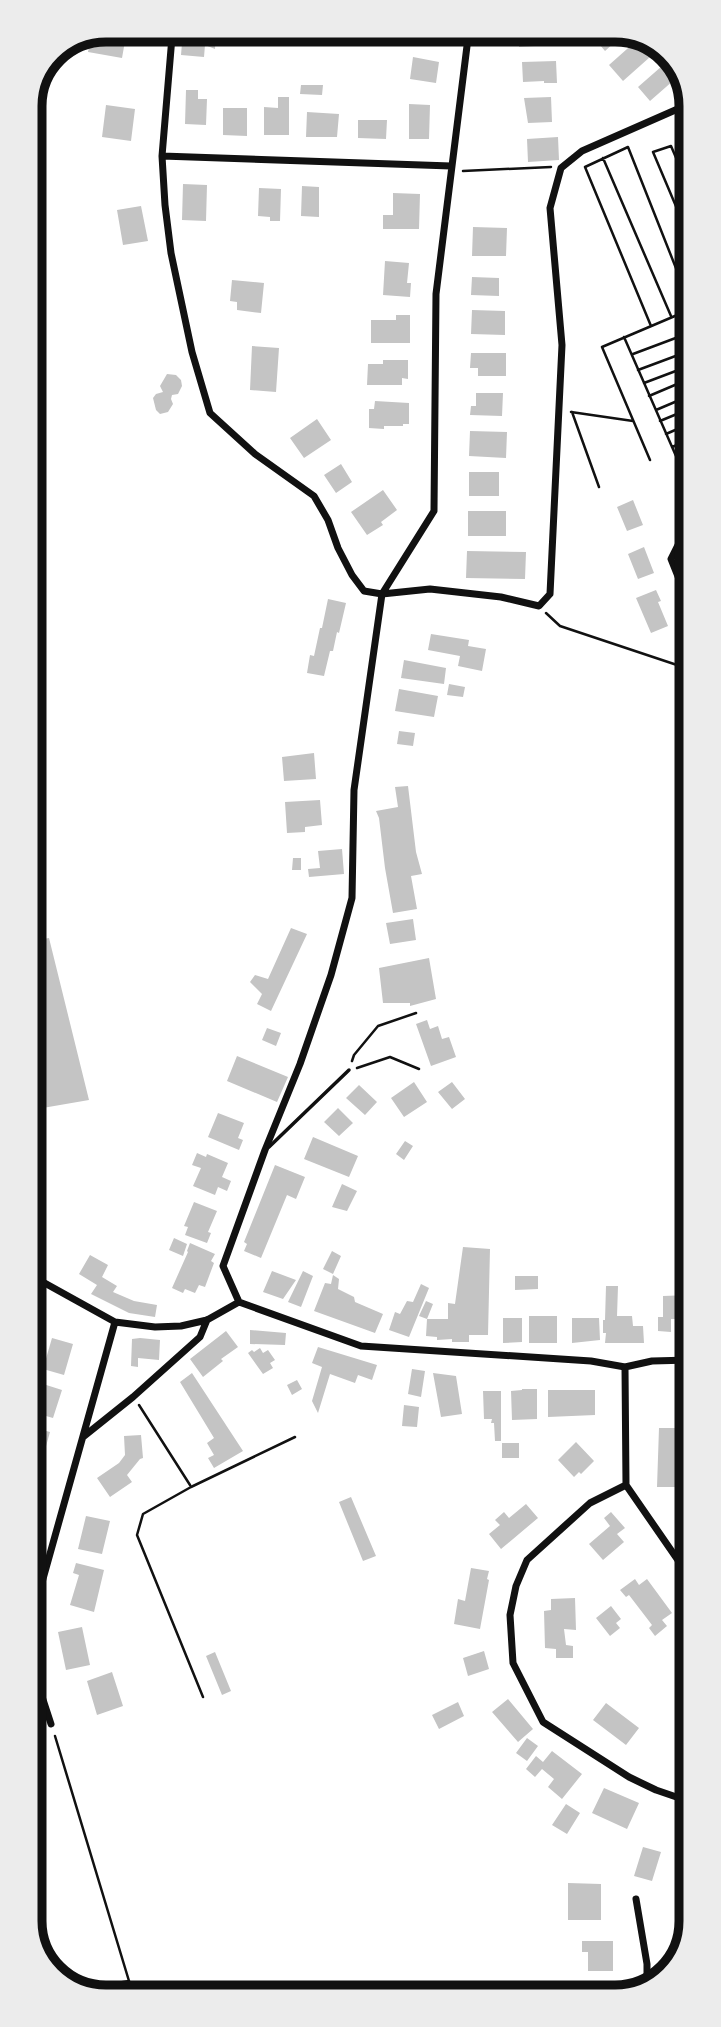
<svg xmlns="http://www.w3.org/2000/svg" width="721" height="2027" font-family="'Public Sans',sans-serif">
<rect width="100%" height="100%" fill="#fff"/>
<path fill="#c4c4c4" d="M107 30H127L122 58 88 52 91 36 95 34 106 36Z
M180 30H216L215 49 205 45 204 57 181 55 182 43 176 42Z
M326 30H366L365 37 326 31Z
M408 30H444L442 46 406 39Z
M519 30H550L551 45 519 47Z
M593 30H621L626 32 605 51 590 33Z
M636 41 650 57 623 81 609 65Z
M413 57 439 62 436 83 410 79Z
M556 61 557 83H544V81L523 82 522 62Z
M662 66 674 80 650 101 638 87Z
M301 85H323L322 95 300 94Z
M186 90H198V99H207L206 125 185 124Z
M278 97H289V135H264V107L278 108Z
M551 97 552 122 528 123 524 98Z
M409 104 430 105 429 139H409Z
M106 105 135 109 131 141 102 137Z
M223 108H247V136L223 135Z
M307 112 339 114 337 137H306Z
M358 120H387L386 139 358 138Z
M689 130V148L683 151 676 136Z
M558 137 559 160 528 162 527 139Z
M183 184 207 185 206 221 182 220Z
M302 186 319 187V217L301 216Z
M259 188 281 189 280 221H270V217L258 216Z
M393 193 420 194 419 229H383V215H393Z
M141 206 148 241 123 245 117 210Z
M473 227 507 228 506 256H472Z
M385 261 409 263 407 283H411L410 297 383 295Z
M472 277 499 278V296L471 295Z
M232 280 264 283 261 313 237 310V302L230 301Z
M472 310 505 311V335L471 334Z
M396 315H410V343H371V320H396Z
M252 346 279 348 276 392 250 390Z
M471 353H506V376H478V368H470Z
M383 360H408V379L402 378V385H367L368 364H383Z
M167 374 176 375 181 380 182 386 178 394 172 395 171 399 173 404 168 412 160 414 156 410 153 398 156 394 163 392 160 386Z
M476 393H503L502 416 470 415 471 406H476Z
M375 401 409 403V424H403V426H384V429L369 428V409H374Z
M317 419 331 440 304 458 290 438Z
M470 431 507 432 506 458 469 456Z
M341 464 352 482 336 493 324 475Z
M469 472H499V496H469Z
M383 490 397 510 381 522 383 525 367 535 351 512Z
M633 500 643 525 627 531 617 507Z
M468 511H506V536H468Z
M644 547 654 573 638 579 628 554Z
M467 551 526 552 525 579 466 578Z
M656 590 661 601 658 602 668 626 651 633 636 598Z
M328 599 346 603 339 633 337 632 333 651H330L324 676 307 673 310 655 314 656 320 628H322Z
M431 634 469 640 468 646 486 649 482 671 458 666 460 656 428 650Z
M404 660 446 668 444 684 401 678Z
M449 684 465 687 463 697 447 695Z
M399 689 438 696 434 717 395 711Z
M399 731 415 733 413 746 397 744Z
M314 753 316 779 284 781 282 757Z
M408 786 416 852 422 874 411 876 417 909 393 913 385 868 379 818 376 811 398 807 395 787Z
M320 800 322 825 305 827V832L287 833 285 802Z
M342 849 344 874 309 877 308 869 320 868 318 851Z
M293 858H301V870H292Z
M413 919 416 940 390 944 386 923Z
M291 928 307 934 271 1011 257 1004 262 994 250 982 255 975 268 979Z
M49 938 89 1100 31 1110V941Z
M429 958 436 999 410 1006V1003H383L379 968Z
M427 1020 430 1029 438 1026 442 1039 449 1037 456 1057 431 1066 416 1024Z
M267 1028 281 1033 276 1046 262 1040Z
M237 1056 288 1077 277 1102 227 1081Z
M414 1082 427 1102 404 1117 391 1098Z
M452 1082 465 1099 452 1109 438 1092Z
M359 1085 377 1102 365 1115 346 1098Z
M338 1108 353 1123 339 1136 324 1122Z
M218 1113 244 1123 238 1138 243 1140 239 1150 208 1137Z
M313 1137 358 1156 349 1177 304 1159Z
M405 1141 413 1146 404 1160 396 1154Z
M197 1153 206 1157 207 1154 228 1163 222 1177 231 1181 227 1191 218 1187 215 1195 193 1186 201 1168 192 1165Z
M275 1165 305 1177 296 1199 287 1195 261 1258 244 1251 247 1244 244 1242Z
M342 1184 357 1191 347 1211 332 1207Z
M194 1202 217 1211 208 1232 211 1233 207 1243 185 1235 188 1227 184 1226Z
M174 1238 187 1244 183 1256 169 1250Z
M190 1243 215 1254 211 1261 214 1263 205 1287 199 1285 195 1293 185 1289 183 1293 172 1288 188 1252 187 1251Z
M463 1247 490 1249 488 1335H469V1342H452V1339L437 1340V1337L426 1336 427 1319H448V1303L455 1304Z
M332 1251 341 1256 333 1274 323 1269Z
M90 1255 108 1265 102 1277 117 1286 113 1292 134 1301 157 1305 155 1317 129 1313 91 1294 97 1285 79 1274Z
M272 1271 296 1280 283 1299 263 1292Z
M303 1271 313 1276 301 1307 288 1302Z
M333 1275 339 1279 338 1289 354 1297 355 1302 383 1314 375 1333 314 1311 325 1283 331 1284Z
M515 1276H538V1289L515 1290Z
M421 1284 429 1288 409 1337 389 1330 395 1312 400 1314 407 1301 413 1302Z
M606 1286H618L617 1316H632L633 1326H643L644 1343H605L606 1333H603V1320H605Z
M690 1295V1316H686V1319H671V1332L658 1331V1317H663V1296Z
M426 1301 433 1304 427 1319 419 1316Z
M529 1316H557V1343H529Z
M503 1318H522V1342L503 1343Z
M572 1318H599L600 1340 572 1343Z
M250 1330 286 1333 285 1345 250 1344Z
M226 1331 238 1347 221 1359 223 1361 203 1377 190 1359Z
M52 1338 73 1344 64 1375 43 1369Z
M140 1338 160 1340 159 1360 138 1358V1367L131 1366 132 1339Z
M318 1347 377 1365 372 1380 358 1375 355 1383 330 1374 318 1413 312 1401 322 1367 312 1363Z
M260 1348 263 1353 268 1350 275 1360 270 1363 273 1368 263 1374 248 1353 252 1350 254 1352Z
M412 1369 425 1371 421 1397 408 1394Z
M192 1373 243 1451 214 1468 208 1458 214 1455 207 1443 214 1438 180 1382Z
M433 1373 456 1376 462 1414 441 1417Z
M297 1380 302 1389 292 1395 287 1385Z
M40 1383 62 1390 53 1418 32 1412Z
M522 1389H537V1419L512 1420 511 1391 522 1390Z
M548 1390H595V1415L548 1417Z
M483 1391H501V1441H495L494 1423H491L492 1419H484Z
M404 1405 419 1407 417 1427 402 1426Z
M32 1427 50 1432 43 1457 32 1454Z
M659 1428H683L682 1487H657Z
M141 1435 143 1458 140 1459 127 1475 132 1482 110 1497 97 1478 119 1463 125 1455 124 1436Z
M576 1442 594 1461 581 1474 579 1472 574 1477 558 1460Z
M502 1443H519V1458H502Z
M351 1497 376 1556 363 1561 339 1502Z
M526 1504 538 1518 501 1549 489 1534 500 1525 495 1520 504 1512 509 1518Z
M611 1512 625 1528 617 1534 624 1542 603 1560 589 1544 610 1526 604 1518Z
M86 1516 110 1521 102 1554 78 1549Z
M76 1563 104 1570 94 1612 70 1605 79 1575 73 1573Z
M471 1568 489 1571 487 1579 489 1580 480 1629 454 1624 458 1599 465 1601Z
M635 1579 639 1585 647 1579 672 1613 662 1620 667 1626 655 1636 649 1628 652 1625 629 1595 626 1597 620 1590Z
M575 1598 576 1630 564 1629 566 1645 573 1646V1658H556V1649L545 1648 544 1611 551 1610V1599Z
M611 1606 621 1619 616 1623 620 1628 610 1636 596 1618Z
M82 1627 90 1665 66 1670 58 1632Z
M484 1651 489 1669 468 1676 463 1658Z
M215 1652 231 1691 222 1695 206 1656Z
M112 1672 123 1706 97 1715 87 1681Z
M508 1699 533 1729 518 1742 492 1712Z
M458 1702 464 1716 439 1729 432 1715Z
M606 1703 639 1728 626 1745 593 1720Z
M527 1738 538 1746 527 1761 516 1753Z
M552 1751 582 1774 562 1799 548 1787 554 1779 542 1769 535 1777 526 1769 536 1756 543 1762Z
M604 1788 639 1803 627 1829 592 1813Z
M566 1804 580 1813 567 1834 552 1825Z
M643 1847 661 1852 652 1881 634 1876Z
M568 1883 601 1884V1920H568Z
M582 1941H613V1971H588V1952H582Z
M585 1992H625V1995H585Z"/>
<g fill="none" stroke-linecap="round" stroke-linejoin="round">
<path stroke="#111" stroke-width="2.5" d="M603 158 671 316
M463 171 551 167
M689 188 671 146 653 152 689 237
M651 326 585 167 628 147 689 301
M624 337 676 456 689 451
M633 354 689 333
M638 370 689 351
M644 383 689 366
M649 396 689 379
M656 410 689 396
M571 412 633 421
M572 412 599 487
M660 421 689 409
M666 434 689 424
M672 447 689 440
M650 460 602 347 689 310
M546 613 560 626 689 669
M352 1061 354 1055 378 1026 416 1013
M357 1068 390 1057 419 1069
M139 1405 190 1485
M203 1697 137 1535 143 1514 191 1487 295 1437
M55 1736 129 1981 137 1997
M81 1989 129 1981"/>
<path stroke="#111" stroke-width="3.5" d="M269 1147 349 1070"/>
<path stroke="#111" stroke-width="7" d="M175 30 172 37 162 156 165 205 171 253 192 352 210 413 255 454 314 496 328 520 338 548 352 575 364 591 382 594 430 589 501 597 539 606 550 594 562 345 550 208 561 168 582 151 689 104
M162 156 451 166
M680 541 671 559 689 604
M32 1276 115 1322 155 1327 181 1326 207 1320 239 1302 361 1346 591 1361 625 1367 652 1361 690 1360
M239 1302 223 1266 265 1150 300 1064 331 975 352 898 354 790 382 594 434 511 436 294 469 30
M625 1367 626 1485
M83 1437 133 1397 200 1337 207 1320
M626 1485 590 1503 527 1560 516 1586 510 1615 513 1663 543 1722 629 1777 656 1790 691 1802
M626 1485 691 1579
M32 1618 115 1322
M32 1666 51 1724
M636 1899 647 1964V1987"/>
</g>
<path d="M0 0H721V2027H0ZM106 42H615A64 64 0 0 1 679 106V1921A64 64 0 0 1 615 1985H106A64 64 0 0 1 42 1921V106A64 64 0 0 1 106 42Z" fill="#ececec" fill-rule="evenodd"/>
<path fill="none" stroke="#111" stroke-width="9" d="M106 42H615A64 64 0 0 1 679 106V1921A64 64 0 0 1 615 1985H106A64 64 0 0 1 42 1921V106A64 64 0 0 1 106 42Z"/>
</svg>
